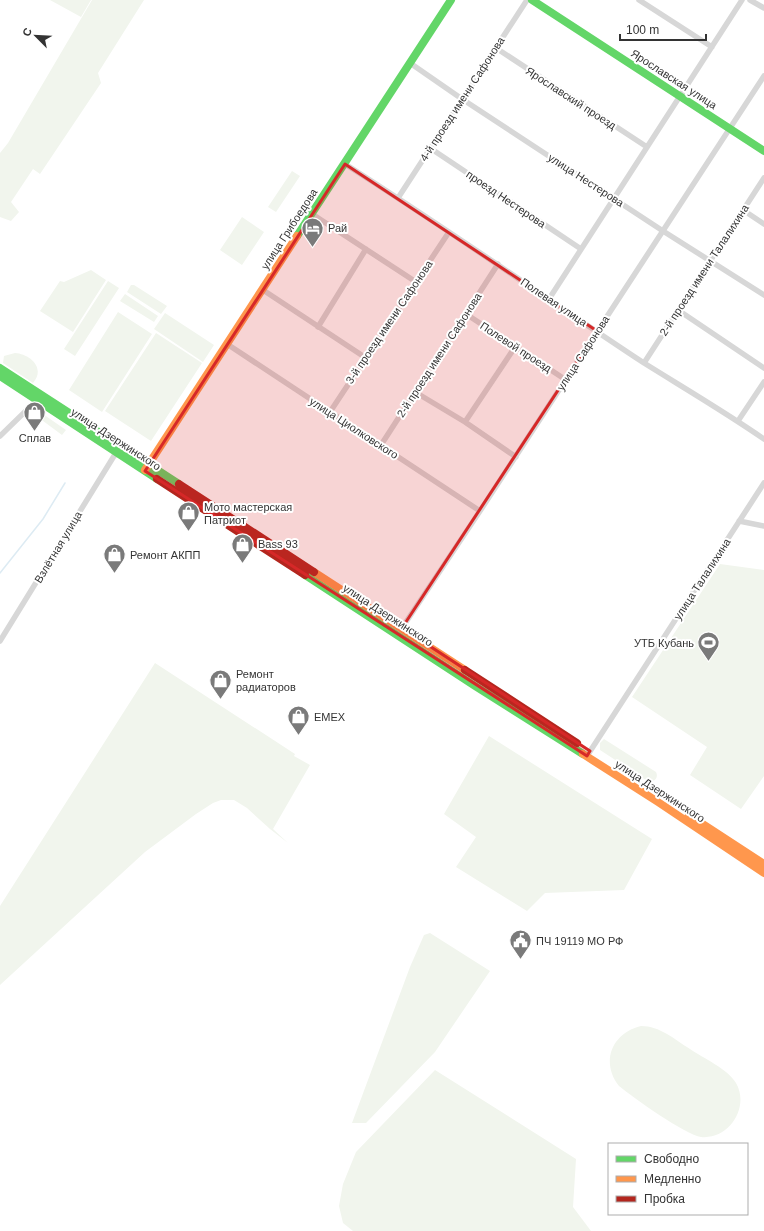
<svg xmlns="http://www.w3.org/2000/svg" width="764" height="1231" font-family="Arial,sans-serif">
<rect width="100%" height="100%" fill="#fff"/>
<path fill="#f1f5ed" d="M50 0H91L81 17Z
M92 0H144L98 73 101 83 40 174 33 169 11 202 19 212 11 221 0 217V153L8 143Z
M292 171 300 176 276 212 268 207Z
M242 217 264 232 242 265 220 250Z
M91 270 106 280 73 332 40 311 60 281 64 282Z
M108 281 119 288 75 356 64 349Z
M131 285H134L167 306 161 314 127 292Z
M125 294 158 316 154 322 120 301Z
M118 312 152 334 102 412 69 390Z
M165 313 214 345 203 362 154 329Z
M156 333 202 363 151 441 105 411Z
M15 353C30 354 46 368 33 383L3 363 4 356Z
M40 412 66 430 62 435 35 415Z
M720 564 764 570V776L741 809 690 775 707 747 632 697Z
M155 663 295 754 294 756 310 765 273 829 288 843 270 829 247 808 234 800H221L213 803 196 814 145 852 0 985V906Z
M489 736 652 839 624 890 545 893 527 911 456 867 476 837 444 814Z
M604 739 656 772C659 778 654 782 649 782L600 750V743Z
M430 933 490 971 435 1052 366 1123H352L410 967 424 935Z
M641 1026C660 1026 674 1039 690 1049 703 1058 728 1069 736 1083 750 1107 729 1140 701 1137 686 1135 632 1097 619 1086 600 1062 612 1033 641 1026Z
M435 1070 576 1159 573 1207 591 1231H353L343 1223 339 1206 343 1184 356 1152Z"/>
<g fill="none" stroke-linecap="round" stroke-linejoin="round">
<path stroke="#ddebf3" stroke-width="1.5" d="M0 573 43 519 65 483"/>
<path stroke="#d7d7d7" stroke-width="5.5" d="M639 0 712 47
M750 0 764 8
M496 48 647 147
M410 63 462 99 663 231 764 295
M430 148 581 249
M345 164C446 228 544 297 644 363 684 388 725 412 764 439
M398 198 527 0
M743 210 764 224
M312 214 416 282
M263 290 366 358
M549 299 742 0
M678 310 764 368
M466 314 566 380
M318 327 366 249
M227 344 480 511
M644 363 764 178
M415 392 465 422 516 457
M330 412 449 232
M738 421 764 382
M465 422 515 347
M0 436 36 401
M381 445 498 264
M739 521 764 526
M402 628 480 511 764 76
M0 641 114 456 118 453
M587 756 764 483"/>
<path stroke="#63d668" stroke-width="8" d="M532 0 764 151
M297 236 451 0
M0 368 179 484
M0 376 157 479
M305 575 475 686 583 754"/>
<path stroke="#ff974d" stroke-width="8" d="M145 470 297 236
M314 572 465 670
M583 754 658 802 764 873
M689 815 764 864"/>
<path stroke="#b3261e" stroke-width="8" d="M157 479 305 575
M179 484 314 572
M465 670 577 743"/>
</g>
<path fill="#d62828" fill-opacity="0.2" stroke="#d62828" stroke-width="3" stroke-linejoin="round" d="M345 164 597 331 402 628 590 751 587 756 145 471Z"/>
<defs>
<symbol id="hotel-pin" viewBox="-11 -11 22 30"><path d="M0 17L-7.5 6A9.5 9.5 0 1 1 7.5 6Z" fill="#7a7a7a" stroke="#fff"/><path d="M-6-4.5h1.5V1H6V5H4.5V3h-9V5H-6ZM-4 0a1.8 1.8 0 1 1 3.6 0ZM.5 0V-2.5h3Q6-2.5 6 0Z" fill="#fff"/></symbol>
<symbol id="shop-pin" viewBox="-11 -11 22 30"><path d="M0 17L-7.5 6A9.5 9.5 0 1 1 7.5 6Z" fill="#7a7a7a" stroke="#fff"/><path d="M-5-2.5h2.3a2.7 3.5 0 0 1 5.4 0H5L5.5 6h-11ZM-1.5-2.5h3a1.5 2.3 0 0 0-3 0Z" fill="#fff"/></symbol>
<symbol id="stadium-pin" viewBox="-11 -11 22 30"><path d="M0 17L-7.5 6A9.5 9.5 0 1 1 7.5 6Z" fill="#7a7a7a" stroke="#fff"/><path d="M0-5a6.5 5 0 1 0 0 10a6.5 5 0 1 0 0-10ZM-3.5-1.8h7v3.6h-7Z" fill="#fff"/></symbol>
<symbol id="civic-pin" viewBox="-11 -11 22 30"><path d="M0 17L-7.5 6A9.5 9.5 0 1 1 7.5 6Z" fill="#7a7a7a" stroke="#fff"/><path d="M-.6-6.5H3V-4.5H.6V-3L4-1V1h2V6H-6V1h2V-1L-.6-3ZM-1.2 2.5V6h2.4V2.5Z" fill="#fff"/></symbol>
</defs>
<g fill-rule="evenodd">
<use href="#hotel-pin" x="300" y="216" width="25" height="34"/>
<use href="#shop-pin" x="22" y="400" width="25" height="34"/>
<use href="#shop-pin" x="176" y="500" width="25" height="34"/>
<use href="#shop-pin" x="230" y="532" width="25" height="34"/>
<use href="#shop-pin" x="102" y="542" width="25" height="34"/>
<use href="#stadium-pin" x="696" y="630" width="25" height="34"/>
<use href="#shop-pin" x="208" y="668" width="25" height="34"/>
<use href="#shop-pin" x="286" y="704" width="25" height="34"/>
<use href="#civic-pin" x="508" y="928" width="25" height="34"/>
</g>
<g text-anchor="middle" dominant-baseline="central" stroke-width="4" stroke-linejoin="round" paint-order="stroke">
<g font-size="11" fill="#333" stroke="#fff">
<text transform="translate(674 79) rotate(33)">Ярославская улица</text>
<text transform="translate(571 98) rotate(33)">Ярославский проезд</text>
<text transform="translate(462 99) rotate(-57)">4-й проезд имени Сафонова</text>
<text transform="translate(586 180) rotate(33)">улица Нестерова</text>
<text transform="translate(506 199) rotate(34)">проезд Нестерова</text>
<text transform="translate(289 229) rotate(-57)">улица Грибоедова</text>
<text transform="translate(704 270) rotate(-57)">2-й проезд имени Талалихина</text>
<text transform="translate(554 302) rotate(34)">Полевая улица</text>
<text transform="translate(389 322) rotate(-56)">3-й проезд имени Сафонова</text>
<text transform="translate(516 347) rotate(33)">Полевой проезд</text>
<text transform="translate(583 353) rotate(-57)">улица Сафонова</text>
<text transform="translate(439 355) rotate(-57)">2-й проезд имени Сафонова</text>
<text transform="translate(354 428) rotate(33)">улица Циолковского</text>
<text transform="translate(116 439) rotate(33)">улица Дзержинского</text>
<text transform="translate(58 547) rotate(-59)">Взлётная улица</text>
<text transform="translate(702 579) rotate(-57)">улица Талалихина</text>
<text transform="translate(388 615) rotate(33)">улица Дзержинского</text>
<text transform="translate(660 791) rotate(33)">улица Дзержинского</text>
</g>
<g font-size="11" fill="#333" stroke="#fff" text-anchor="start">
<text x="328" y="228">Рай</text>
<text x="35" y="438" text-anchor="middle">Сплав</text>
<text x="204" y="507">Мото мастерская<tspan x="204" dy="13">Патриот</tspan></text>
<text x="258" y="544">Bass 93</text>
<text x="130" y="555">Ремонт АКПП</text>
<text x="694" y="643" text-anchor="end">УТБ Кубань</text>
<text x="236" y="674">Ремонт<tspan x="236" dy="13">радиаторов</tspan></text>
<text x="314" y="717">EMEX</text>
<text x="536" y="941">ПЧ 19119 МО РФ</text>
</g>
</g>
<rect x="608" y="1143" width="140" height="72" fill="#ffffff" stroke="#adadad"/>
<rect x="616" y="1156" width="20" height="6" fill="#63d668" stroke="#adadad"/>
<text x="644" y="1163" font-size="12" fill="#333333">Свободно</text>
<rect x="616" y="1176" width="20" height="6" fill="#ff974d" stroke="#adadad"/>
<text x="644" y="1183" font-size="12" fill="#333333">Медленно</text>
<rect x="616" y="1196" width="20" height="6" fill="#b3261e" stroke="#adadad"/>
<text x="644" y="1203" font-size="12" fill="#333333">Пробка</text>
<g transform="translate(36 36) rotate(294)" stroke="#ffffff" stroke-width="3" paint-order="stroke">
<path d="M0-3L7 15L0 10L-7 15Z" fill="#333333"/>
<text y="-6" font-size="11" font-weight="bold" text-anchor="middle" fill="#333333">С</text>
</g>
<path d="M620 34v6h86v-6" fill="none" stroke="#333333" stroke-width="2"/>
<text x="626" y="34" font-size="12" fill="#333333" stroke="#ffffff" stroke-width="3" paint-order="stroke">100 m</text>
</svg>
